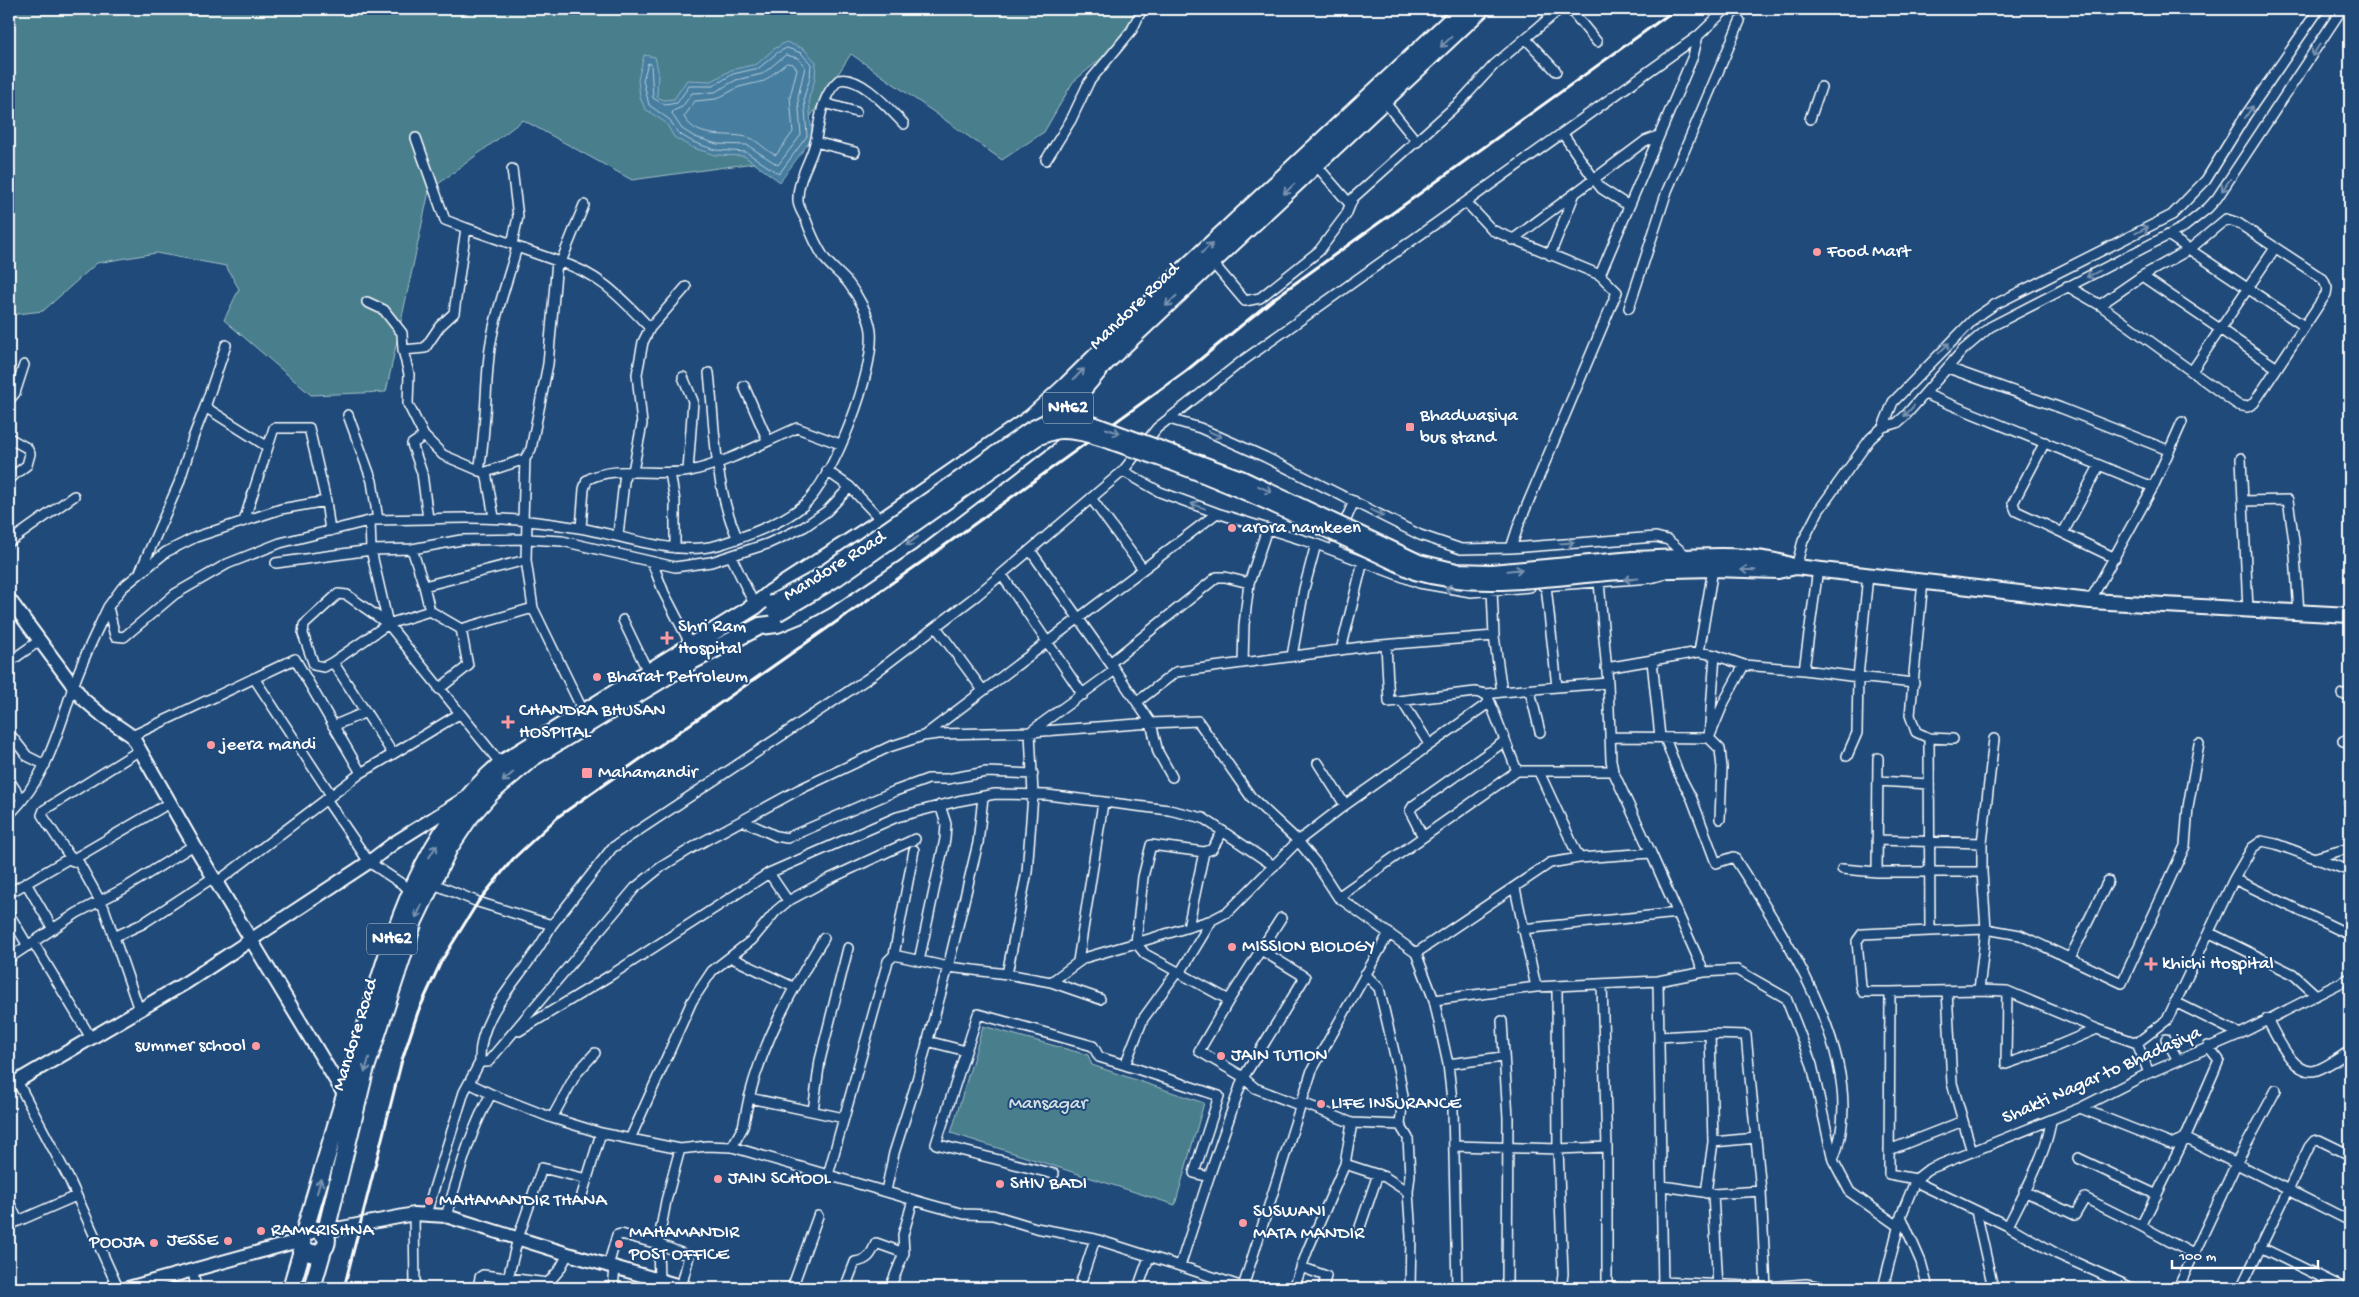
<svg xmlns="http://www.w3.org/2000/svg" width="2359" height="1297" font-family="'Gochi Hand',sans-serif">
<rect width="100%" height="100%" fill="#1f4a7a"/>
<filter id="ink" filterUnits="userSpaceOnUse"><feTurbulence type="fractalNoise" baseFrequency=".02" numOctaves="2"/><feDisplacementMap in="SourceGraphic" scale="10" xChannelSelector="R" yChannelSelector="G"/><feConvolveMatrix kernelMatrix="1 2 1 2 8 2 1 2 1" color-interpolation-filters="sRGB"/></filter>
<g filter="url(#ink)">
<path fill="#4a7f8d" stroke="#a4bfc6" d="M9 9H1139L1109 52 1073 82 1044 132 1002 160 851 54 783 159 632 180 523 120 429 191 386 392 311 395 224 320 239 289 226 266 156 253 97 263 43 311 9 315Z
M983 1026 1088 1055 1092 1065 1204 1103 1175 1205 951 1133Z"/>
<path fill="#467ea0" stroke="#90b2c6" d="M786 42 804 49 816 62 815 79 809 98 812 138 780 182 744 156 715 155 691 147 674 137 666 123 645 109 640 97 638 80 644 55 655 57 658 70 657 97 664 100 674 99 687 80 712 81 731 70 757 64 774 49Z"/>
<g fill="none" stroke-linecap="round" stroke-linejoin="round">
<path stroke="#b5cbd9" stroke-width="1" d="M787 48 801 53 811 64 810 78 804 97 807 136 779 174 746 152 715 150 693 142 678 133 670 120 649 105 643 80 648 63 651 64 653 98 665 105 677 103 689 86H713L733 74 759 68 777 53Z
M786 55 798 58 805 67 798 97 801 135 778 165 747 145 717 144 695 137 682 129 672 114 673 111 682 107 692 93 715 92 736 80 762 74Z
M787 63 793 64 797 69 790 97 793 132 776 155C767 152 760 142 750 138 728 131 699 142 684 117L695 101 716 99 739 87 764 81Z"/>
<defs>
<path id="street" d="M1570 9 1597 42
M1526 39 1556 71
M1383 100 1417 142
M824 103 856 112
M1810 119 1821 87
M1563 134 1594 179 1645 141 1658 136
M815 142 855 152
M1046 160 1071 120 1089 82 1132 30 1142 9
M1316 165 1349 203
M1466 202 1698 36
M466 228 512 244 518 217 512 169
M2168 235 2304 326
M1512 240 1594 179 1602 189 1629 206
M1550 255 1575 193
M561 262 584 205
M1212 262 1245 301 1260 298 1319 251 1346 215 1353 198 1460 102 1494 65 1560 9
M2142 276 2277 368
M2067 286 2100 305 2238 405 2247 407 2254 403 2326 294 2327 288 2323 279 2238 223 2226 219 2190 249 2142 276 2100 305
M367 302 384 310 402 333 403 350 409 374 408 404 424 436 443 455 483 472
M1629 308 1667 191 1740 21
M403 350 425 348 440 326 454 313 466 228 445 220 416 138
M1948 368 2061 408 2168 450
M2192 371 2275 248
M709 373C715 427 714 488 738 539
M683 377 693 401 688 471
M744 386 768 441
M1925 394 2153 487
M9 400 15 393 24 365
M205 407 226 345
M348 415 372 481 378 520
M1169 419 1200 428 1265 457 1420 535 1461 549 1511 548 1656 537 1668 540 1688 557
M1883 427 1897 423 1905 416 1963 350 1990 327 2184 227 2208 208 2217 198 2342 9
M9 438 27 448 30 454 27 465 9 479
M2045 442 2013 503 2016 511 2063 533 2099 466
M2241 458 2248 610
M479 471C486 432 485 394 489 356 493 319 507 283 517 247L557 261
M633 471 642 424 637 374 643 342 650 328 686 287
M1123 471 1160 492 1217 513 1316 544 1419 583 1471 592 1530 587
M670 473 675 501V548
M850 487 882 521
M1091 498 1143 569
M326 501 330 531
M2243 501 2288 500 2294 541 2299 613
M494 517 486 472 525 459 531 449 548 364 557 261C599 273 621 298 650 328
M428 519C482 516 525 519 579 528 623 535 674 557 718 545 747 536 781 524 804 505 834 478 875 371 871 331 869 315 858 296 849 284 842 275 832 268 825 259 817 247 811 234 806 220 803 214 798 207 798 201 797 179 810 163 815 143 820 122 821 95 839 80 861 75 890 110 904 124
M523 520 525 459
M527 521 526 560 533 608 584 713
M581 528 584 489 587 480C613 464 660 477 690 471 728 463 762 443 797 428L840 444
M2063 533 2115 558
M618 535 625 473
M9 542 74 496
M1511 548 1519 524 1617 292 1600 275
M412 549 424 586 430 611 461 629 533 608
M1333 550 1354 501
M731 556 755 606
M652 562 664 593 692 647
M276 563 371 550 370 521
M1796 567 1803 541 1819 510 1870 439 1883 427 1893 402 1975 318 1994 305 2172 215 2206 180 2246 115 2319 9
M1818 569 1804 670 1858 677 1868 575
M140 572 179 483 193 438 205 407 268 447
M1002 575 1083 695
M1923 581 1910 715 1916 732 1929 738 1930 931 1986 929 2020 935 2122 983 2185 846 2188 807 2199 744
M424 586 526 560
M1543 586 1651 578 1662 575
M1492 590 1494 636
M2090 601 2153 487 2182 422
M108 607 122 588 166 552 196 537 281 509 326 501 309 428H274L244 521
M623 620 648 672
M388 624 501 764
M936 627 982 689
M1386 645 1389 702 1475 692 1486 694 1490 702 1345 805 1298 841 1316 863 1338 897 1517 771H1613L1611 760 1608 683
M1341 650 1363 561
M1699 652 1713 569
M1715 655 1744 665 1724 702 1709 738 1720 749 1722 768 1720 819
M1292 656 1304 589 1316 544
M1652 661 1660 737
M9 662 39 641
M333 662 324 667 314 665 303 634 304 625 338 594 347 595 388 624 371 550 412 549 461 540 528 539 562 541 675 567 711 562 767 544 804 527 827 511 850 487 827 471
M1110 663 1217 577H1225L1249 583 1267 529
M1243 663 1244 625 1249 583
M1744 665 1804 670
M1606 668 1699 652 1715 655 1709 738 1611 737
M1115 670 1151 723 1030 732 1033 795 1027 872 1007 974 1051 982 1084 958 1136 943 1143 877 1151 845 1204 852
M254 678 331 795
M1557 687 1608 683 1599 582
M439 689 468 666 461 629
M1530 691 1540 732
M1502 692 1557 687 1546 586
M2342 694H2350
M1402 701 1429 744
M1137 702 1176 672 1369 646 1494 636 1502 692 1486 694
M1490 702 1517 771
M333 726 366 712
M9 733 27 756 45 765
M925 735 1217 513
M132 736 295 659 361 773 217 882
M1665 738 1678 772 1692 799 1716 863 1734 857C1784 936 1873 1064 1833 1160
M1929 738 1953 739
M2343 741 2350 743
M140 750 44 810 42 815 72 860 171 802
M393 754 459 714
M1847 756 1857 733 1858 677 1914 683
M1318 763 1345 805
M1539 772 1579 858
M361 773 393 754 333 662 388 624 430 611
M1172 777 1158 752 1151 723 1198 721 1251 797 1298 841 1229 911 1212 920 1136 943 1145 954 1229 1000 1281 918
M9 780 22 800
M1878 781 1929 784
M326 799 369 862 411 890
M2349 802 2350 803
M9 815C46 778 57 736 73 687 82 660 96 633 108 607L115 636 124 637 175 594 227 564 280 543 373 520 428 519 422 473 412 444 424 436
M743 821 776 836 787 838 895 791 928 779H947L986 772 1033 774
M1423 837 1410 811 1413 806 1505 741
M1877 840 1982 843V872H1877L1878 758
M1982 843 1994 739
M2317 857 2350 848
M1842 869 1877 872
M769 873 788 901
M2234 879 2350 935
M429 882 478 902 552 925 612 848 867 679 976 596 1123 471 1157 428 1241 362 1466 202 1492 230 1600 275 1693 56 1698 36 1726 9
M26 883 53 929
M1515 888 1536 987 1658 981 1704 972 1651 853
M9 893 68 859 79 863 104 908 139 1010
M1338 897 1416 953 1550 863 1579 858 1651 853 1613 771
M9 914 28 946
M552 925C546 935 541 945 534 954 512 987 478 1019 480 1062H488L635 888 661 867 697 845 798 790 889 747 923 736 938 734 1030 732 1115 670 1030 550
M1188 927 1204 852 1212 849 1223 831
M1522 929 1678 913
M2210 933 2293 974 2316 995
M114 937 142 924 214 877
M33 942 91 1038
M1416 953 1434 1000 1536 987
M894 955 914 850
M9 958 77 913 125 888 194 845
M732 958 793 987
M2070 958 2108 881
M919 961 945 839 946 824 940 805
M1078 961 1103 803
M1177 972 1143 1019 1125 1065 1219 1096 1194 1173 1209 1177 1180 1266 1243 1287 1312 1070 1389 933
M1704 972 1737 970 1786 998 1812 1065 1833 1160 1850 1192 1898 1226
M1180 973 1212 920
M1365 974 1379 988 1399 1073 1403 1096 1400 1125 1408 1138 1410 1175 1408 1192
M1658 981C1660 1084 1662 1186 1663 1288
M1051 982 1100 999
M1602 985 1607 1147V1288
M1557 986 1558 1149 1563 1274 1561 1288
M1979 990 1986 929 1982 872
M1947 991 1952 1083 1972 1152
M2007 991 2006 1064 2052 1048 2097 1029
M1890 992H1863L1861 987 1857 941 1862 934 1930 931
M1229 1000 1199 1051 1240 1075 1255 1088 1299 1105
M1434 1000 1448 1064 1453 1109 1457 1288
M2175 1002 2240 1034
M2267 1019C2276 1035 2294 1078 2317 1070 2328 1066 2340 1057 2350 1051
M1502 1021 1508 1118 1507 1288
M519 1031 611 975 769 873 897 817 958 801 995 794 1047 795 1169 810 1203 818 1274 866
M1659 1037 1710 1034
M2166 1039 2178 1060
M927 1041 966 1051
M2137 1043 2167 1020 2234 879 2252 848 2262 841 2276 844 2350 871
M1448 1064 1503 1057
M17 1081 70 1181 118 1288
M491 1094 552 1118 576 1074 595 1053
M749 1098C764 1039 792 989 824 938
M2080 1108 2171 1144 2185 1138 2350 1221
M813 1111 820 1060 848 948
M552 1118 601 1133 680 1149 666 1201 658 1244 689 1256 681 1288
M1352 1123 1400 1125
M1756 1138 1713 1142 1710 1034 1746 1035 1761 1191 1766 1288
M630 1139 692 1001 712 971 752 940 776 911 788 901 829 879 915 839
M1455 1146 1558 1149 1607 1147
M732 1147 743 1127 749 1098 844 1118
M680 1149 707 1146 732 1147 931 1205 964 1214 993 1215 1036 1228 1095 1239 1180 1266
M1889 1150 1963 1121
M2078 1158 2157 1195
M1345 1164 1385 1177 1408 1192 1411 1236 1410 1288
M1054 1174 936 1144 978 1014 1093 1046 1099 1057 1125 1065
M828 1175 888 961 894 955 948 967 978 843 983 797
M1209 1177 1243 1078 1305 977 1261 950
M1916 1179 1889 1174 1890 992 1979 990 2007 991 2097 1029 2137 1043 2149 1073
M1916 1182 2008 1226 2057 1254 2119 1282 2116 1288
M1663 1186 1710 1193
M886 1191 894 1153 915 1087 948 967 1007 974
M2024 1191 2075 1215 2085 1198 2141 1226
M1706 1193 1713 1142
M582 1195 601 1133
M9 1202 18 1221
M1976 1211 1993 1288
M414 1214 415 1288
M426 1214 464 1092 480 1062
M446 1216C459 1174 469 1133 491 1094L469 1083
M1901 1216 1921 1262 1928 1288
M9 1225 76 1196
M2008 1226C2022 1198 2048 1150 2051 1120
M1360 1227 1378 1174
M2260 1247 2344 1288
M2193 1254 2141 1226 2185 1138 2219 1060 2208 1046
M608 1266 617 1235 621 1234 658 1244 659 1281
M1301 1267 1326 1276 1323 1288
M193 1271 196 1288
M1663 1282 1766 1287 1806 1284 1828 1288
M2119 1282 2132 1288
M478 1288 480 1277 483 1275 508 1278 518 1238 542 1168 587 1179
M509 1288 508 1278 548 1283 560 1269 568 1254
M613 1288 615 1268
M792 1288 818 1216
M845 1288 855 1262C868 1260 871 1255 876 1243L904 1253
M890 1288 904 1253 903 1235 913 1200
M1079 1288 1095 1239
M1138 1288 1149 1257
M1294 1288 1308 1249 1345 1164 1352 1123 1300 1102
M1382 1288V1286
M1718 1288 1713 1194 1761 1191
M1883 1288 1901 1216 1916 1179 1929 1169 2080 1108 2149 1073 2240 1034 2350 978
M2178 1288 2237 1162 2276 1090
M2241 1288 2309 1147 2314 1141 2319 1140 2350 1155"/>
<path id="secondary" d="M9 599 83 699 103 716 132 736 194 845 345 1096
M9 1086 187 982 369 862 394 843 464 799
M326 1231 414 1214 446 1216 568 1254 687 1288
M128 1288 302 1240"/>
<path id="primary" d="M1633 559C1684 558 1749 549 1796 567L2090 601 2350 615
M1634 571 1713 569 1778 571 1796 567"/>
<path id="highway" d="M305 1233 314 1229 322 1232 327 1239C327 1249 320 1254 310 1253L303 1247 302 1240C320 1178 339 1116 357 1055 388 952 415 837 501 764L755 606 771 593 882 521 1031 418 1067 385 1191 263 1463 9
M325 1235 365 1071 414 921 449 848 469 818 491 793 532 758 692 661 760 626 777 624 799 615 826 600 910 543 1046 439 1078 395 1104 364 1481 9
M291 1288 303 1247
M312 1288 323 1250"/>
</defs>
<use href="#street" stroke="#fff" stroke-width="12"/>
<use href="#secondary" stroke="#fff" stroke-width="16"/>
<use href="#primary" stroke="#fff" stroke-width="18"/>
<use href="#highway" stroke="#fff" stroke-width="20"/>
<use href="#street" stroke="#1f4a7a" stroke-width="9"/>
<use href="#secondary" stroke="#1f4a7a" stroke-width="12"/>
<use href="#primary" stroke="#1f4a7a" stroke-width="14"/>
<use href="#highway" stroke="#1f4a7a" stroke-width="16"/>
<path stroke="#fff" stroke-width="3" d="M344 1288 402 1060 418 1012 441 962 478 902 513 859 559 816 926 559 1186 371 1276 297 1676 9"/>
<defs>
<path id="primary-bridge" d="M772 603 814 580 1031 429 1045 422 1064 419 1093 424 1241 478 1419 562 1457 571 1491 572 1633 559
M777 614 836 579 1037 438C1045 435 1053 431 1062 431 1086 431 1110 442 1132 449 1231 481 1322 528 1415 572 1486 593 1561 575 1634 571"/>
</defs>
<use href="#primary-bridge" stroke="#fff" stroke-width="18" stroke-linecap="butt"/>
<use href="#primary-bridge" stroke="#1f4a7a" stroke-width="14"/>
</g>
<defs><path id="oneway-shaft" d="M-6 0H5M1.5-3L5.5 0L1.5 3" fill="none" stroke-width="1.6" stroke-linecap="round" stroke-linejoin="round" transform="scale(1.25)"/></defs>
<g stroke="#7992af">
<use href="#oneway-shaft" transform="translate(1446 42) rotate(137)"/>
<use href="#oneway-shaft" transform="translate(2316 50) rotate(123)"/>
<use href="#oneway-shaft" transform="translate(2249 112) rotate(-56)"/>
<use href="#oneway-shaft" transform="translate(2226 185) rotate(125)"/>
<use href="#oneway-shaft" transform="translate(1289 189) rotate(137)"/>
<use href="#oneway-shaft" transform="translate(2142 230) rotate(-27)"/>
<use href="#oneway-shaft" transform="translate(1207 248) rotate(-43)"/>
<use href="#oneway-shaft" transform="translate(2093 274) rotate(153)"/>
<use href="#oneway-shaft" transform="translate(1171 301) rotate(136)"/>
<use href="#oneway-shaft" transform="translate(1944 348) rotate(-45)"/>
<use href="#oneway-shaft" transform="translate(1079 374) rotate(-45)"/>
<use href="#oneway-shaft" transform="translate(1909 411) rotate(133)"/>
<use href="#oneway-shaft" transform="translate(1113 431) rotate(19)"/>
<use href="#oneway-shaft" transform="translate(1215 434) rotate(24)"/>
<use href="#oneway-shaft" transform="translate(1265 489) rotate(25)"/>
<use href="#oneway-shaft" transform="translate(1198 506) rotate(-160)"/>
<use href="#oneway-shaft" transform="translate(1377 513) rotate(26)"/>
<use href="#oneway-shaft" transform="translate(912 541) rotate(144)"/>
<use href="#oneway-shaft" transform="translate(1567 543) rotate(-4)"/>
<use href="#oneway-shaft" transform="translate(1515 570) rotate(-6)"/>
<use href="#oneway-shaft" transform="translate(1748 570) rotate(-178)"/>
<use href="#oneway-shaft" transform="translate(1631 579) rotate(176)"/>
<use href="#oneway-shaft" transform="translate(1452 589) rotate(-169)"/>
<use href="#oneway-shaft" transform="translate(508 777) rotate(139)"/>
<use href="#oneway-shaft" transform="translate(433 851) rotate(-59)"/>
<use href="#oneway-shaft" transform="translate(419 911) rotate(115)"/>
<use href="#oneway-shaft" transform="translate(367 1065) rotate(107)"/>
<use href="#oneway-shaft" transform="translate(319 1186) rotate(-74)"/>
</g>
</g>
<g fill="#ff9aa2" stroke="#1f4a7a" stroke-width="2">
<circle cx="1817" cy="252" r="5"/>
<rect x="1405" y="422" width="10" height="10" rx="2.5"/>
<circle cx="1232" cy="528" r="5"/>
<path d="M664.5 630.5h5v5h5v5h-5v5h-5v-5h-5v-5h5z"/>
<circle cx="597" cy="677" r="5"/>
<path d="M505.5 714.5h5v5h5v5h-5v5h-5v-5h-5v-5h5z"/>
<circle cx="211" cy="745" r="5"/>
<rect x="581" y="767" width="12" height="12" rx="2.5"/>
<circle cx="1232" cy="947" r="5"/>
<path d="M2148.5 956.5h5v5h5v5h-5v5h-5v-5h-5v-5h5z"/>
<circle cx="256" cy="1046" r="5"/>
<circle cx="1221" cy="1056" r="5"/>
<circle cx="1321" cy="1104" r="5"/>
<circle cx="718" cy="1179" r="5"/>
<circle cx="1000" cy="1184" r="5"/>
<circle cx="429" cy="1201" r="5"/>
<circle cx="1243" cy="1223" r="5"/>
<circle cx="261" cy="1231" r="5"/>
<circle cx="228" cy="1241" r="5"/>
<circle cx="154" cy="1243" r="5"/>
<circle cx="619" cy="1244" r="5"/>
</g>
<g text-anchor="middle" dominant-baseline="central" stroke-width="4" stroke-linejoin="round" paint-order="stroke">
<g fill="#1f4a7a" stroke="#bcc9d7" stroke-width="1">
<rect x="1043" y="392.5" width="50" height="31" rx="4"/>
<rect x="367" y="923.5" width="50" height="31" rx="4"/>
</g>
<g font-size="18" font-weight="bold" fill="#fff">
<text x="1068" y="408">NH62</text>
<text x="392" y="939">NH62</text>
</g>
<g font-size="19" fill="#fff" stroke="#1f4a7a" text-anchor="start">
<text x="1827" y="252">Food Mart</text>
<text x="1420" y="416">Bhadwasiya<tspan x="1420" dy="22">bus stand</tspan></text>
<text x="1242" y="528">arora namkeen</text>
<text x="678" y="627">Shri Ram<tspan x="678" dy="22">Hospital</tspan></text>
<text x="607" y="677">Bharat Petroleum</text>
<text x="519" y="711">CHANDRA BHUSAN<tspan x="519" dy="22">HOSPITAL</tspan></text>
<text x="221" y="745">jeera mandi</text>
<text x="598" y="773">Mahamandir</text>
<text x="1242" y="947">MISSION BIOLOGY</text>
<text x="2162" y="964">khichi Hospital</text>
<text x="246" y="1046" text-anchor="end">summer school</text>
<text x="1231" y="1056">JAIN TUTION</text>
<text x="1331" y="1104">LIFE INSURANCE</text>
<text x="728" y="1179">JAIN SCHOOL</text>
<text x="1010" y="1184">SHIV BADI</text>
<text x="439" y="1201">MAHAMANDIR THANA</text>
<text x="1253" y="1212">SUSWANI<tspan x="1253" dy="22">MATA MANDIR</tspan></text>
<text x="271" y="1231">RAMKRISHNA</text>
<text x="629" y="1233">MAHAMANDIR<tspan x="629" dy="22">POST OFFICE</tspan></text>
<text x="218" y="1241" text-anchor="end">JESSE</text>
<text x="144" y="1243" text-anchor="end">POOJA</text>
</g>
<g font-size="19" fill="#fff" stroke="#1f4a7a">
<text transform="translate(1135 307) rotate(-44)">Mandore Road</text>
<text transform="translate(835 567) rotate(-32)">Mandore Road</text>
<text transform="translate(356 1035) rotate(-73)">Mandore Road</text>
<text transform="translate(2102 1076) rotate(-24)">Shakti Nagar to Bhadasiya</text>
</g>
<g font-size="19" fill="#d2dfe2" stroke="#1f4a7a">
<text x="1048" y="1104">Mansagar</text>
</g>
</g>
<rect width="2359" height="1297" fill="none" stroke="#1f4a7a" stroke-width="30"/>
<rect x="15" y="15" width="2329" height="1267" fill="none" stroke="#fff" stroke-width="2" filter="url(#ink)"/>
<path d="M2172 1260v8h146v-8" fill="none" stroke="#ffffff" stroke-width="2.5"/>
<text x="2179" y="1260" font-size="15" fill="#ffffff" stroke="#1f4a7a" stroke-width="4" paint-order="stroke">100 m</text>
</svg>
